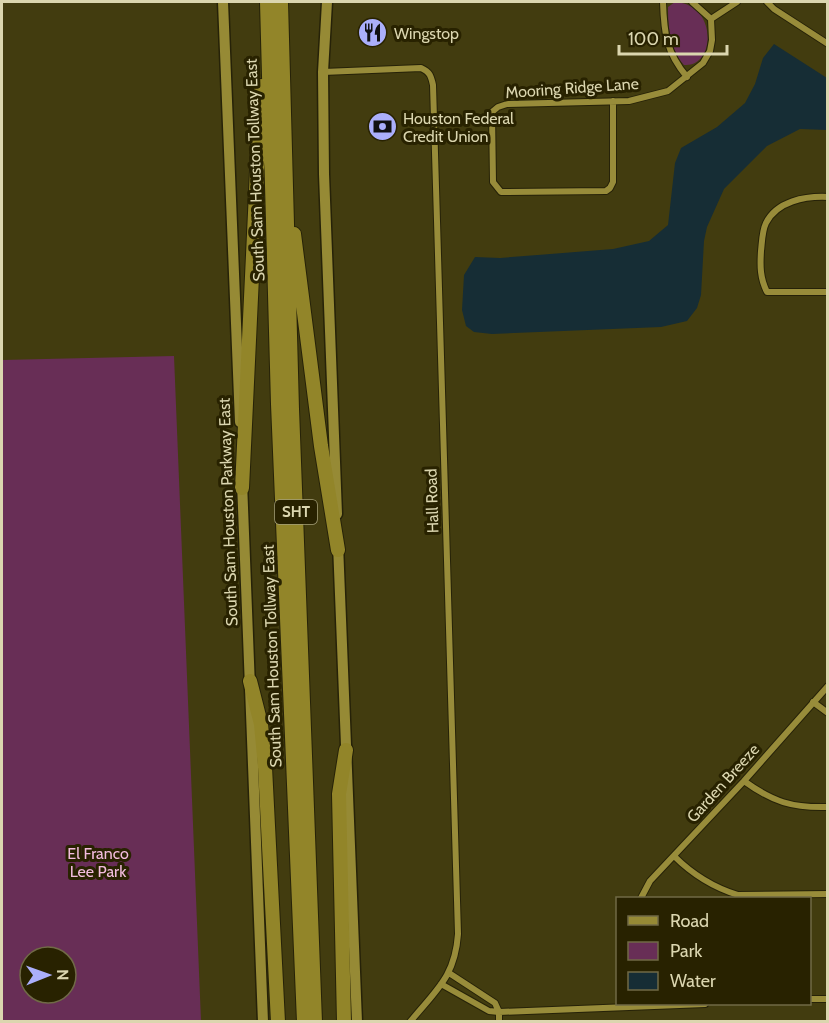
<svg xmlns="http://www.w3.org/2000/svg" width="829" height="1023" font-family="Cabin,sans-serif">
<rect width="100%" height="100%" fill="#423c0f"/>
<path fill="#682e56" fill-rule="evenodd" d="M675 2C718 4 716 68 684 65 670 49 668 27 668 7Z
M174 356 201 1021H2V360ZM30 957H66V993H30Z"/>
<path fill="#162d35" d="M774 44 827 78V130L800 129 767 146 724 189 707 227 704 241 701 295 697 308 687 321 661 327 492 334 474 332 466 326 462 310 464 275 475 257 500 258 613 249 649 241 668 225 675 163 681 148 717 127 745 103 755 84 763 58Z"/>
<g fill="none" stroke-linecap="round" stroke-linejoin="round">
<defs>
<path id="street" d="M663 2C664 33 666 52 687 77
M767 2 774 9 828 44
M711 19 737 2
M323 72 421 68C430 72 431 76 433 85L458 934C455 977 436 990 410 1022
M613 101V182L610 188 606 191 501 192 493 182 492 112 498 107 507 104 629 101 668 91 703 63 710 51 712 40 711 19 692 2
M828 197C805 196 777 201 766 223 762 231 762 243 761 251 760 266 760 278 767 292H828
M813 702 828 713
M744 781C773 802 792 808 828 807
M674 856C693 875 712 887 738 895L828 894
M641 898 650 881 744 781 828 686
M449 973 495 1003 499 1012V1022
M441 984 489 1011 499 1012 705 1004
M810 999H828"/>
<path id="secondary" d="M223 2 240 422
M327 2 323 72 324 174 337 514
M242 482 263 1022
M338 544 357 1022"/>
<path id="highway" d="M267 2 278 404 304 1022
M281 2 292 409 315 1022
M294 234 321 446 338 550
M242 488 261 86
M250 681 261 724 265 767 278 1022
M344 1022 339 794 346 750"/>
</defs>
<use href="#street" stroke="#262208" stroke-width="8"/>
<use href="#secondary" stroke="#262208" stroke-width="13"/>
<use href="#highway" stroke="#262208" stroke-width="16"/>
<use href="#street" stroke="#988c3a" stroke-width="6"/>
<use href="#secondary" stroke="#968a35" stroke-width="10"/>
<use href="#highway" stroke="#928529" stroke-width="14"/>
</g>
<defs>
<symbol id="restaurant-disc" viewBox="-11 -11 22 22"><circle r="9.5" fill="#abaffb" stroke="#282200"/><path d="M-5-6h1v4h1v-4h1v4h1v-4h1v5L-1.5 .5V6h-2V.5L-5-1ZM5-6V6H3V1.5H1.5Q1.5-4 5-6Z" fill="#111"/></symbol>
<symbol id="bank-disc" viewBox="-11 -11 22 22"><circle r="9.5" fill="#abaffb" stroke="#282200"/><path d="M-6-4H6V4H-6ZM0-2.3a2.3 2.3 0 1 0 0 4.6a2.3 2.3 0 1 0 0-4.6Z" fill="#111"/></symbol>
</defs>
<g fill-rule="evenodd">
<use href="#restaurant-disc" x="356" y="16" width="33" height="33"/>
<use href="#bank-disc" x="366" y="110" width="33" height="33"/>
</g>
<g text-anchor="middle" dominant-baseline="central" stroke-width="6" stroke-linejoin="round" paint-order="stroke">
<rect fill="#282200" stroke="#a5a07a" stroke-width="1.5" x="275" y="500" width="42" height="24" rx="4.5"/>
<g font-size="15" font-weight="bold" fill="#dbd6af">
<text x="296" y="512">SHT</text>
</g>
<g font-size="16" fill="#dbd6af" stroke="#282200" text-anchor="start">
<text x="394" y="33">Wingstop</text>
<text x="403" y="118">Houston Federal<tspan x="403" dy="18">Credit Union</tspan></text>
</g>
<g font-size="16" fill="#dbd6af" stroke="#282200">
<text transform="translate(572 88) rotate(-4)">Mooring Ridge Lane</text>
<text transform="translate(255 170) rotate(-92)">South Sam Houston Tollway East</text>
<text transform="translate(432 501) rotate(-92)">Hall Road</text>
<text transform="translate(228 512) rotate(-92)">South Sam Houston Parkway East</text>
<text transform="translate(272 656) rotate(-92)">South Sam Houston Tollway East</text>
<text transform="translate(723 783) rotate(-48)">Garden Breeze</text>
</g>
<g font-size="16" fill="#f3bcde" stroke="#282200">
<text x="98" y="853">El Franco<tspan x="98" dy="18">Lee Park</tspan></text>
</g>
</g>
<rect width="829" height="1023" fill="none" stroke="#dbd6af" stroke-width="6"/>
<rect x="616" y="897" width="195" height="108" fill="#282200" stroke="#706a46" stroke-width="1.5"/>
<rect x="628" y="916" width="30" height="9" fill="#968a35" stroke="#706a46" stroke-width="1.5"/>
<text x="670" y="927" font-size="18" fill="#dbd6af">Road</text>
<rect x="628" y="942" width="30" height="18" fill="#682e56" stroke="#706a46" stroke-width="1.5"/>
<text x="670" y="957" font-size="18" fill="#dbd6af">Park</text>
<rect x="628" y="972" width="30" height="18" fill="#162d35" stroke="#706a46" stroke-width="1.5"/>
<text x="670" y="987" font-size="18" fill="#dbd6af">Water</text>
<g transform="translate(48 975) rotate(89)"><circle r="28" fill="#282200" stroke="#706a46" stroke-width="1.5"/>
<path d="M0-4.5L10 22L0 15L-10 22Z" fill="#abaffb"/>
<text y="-9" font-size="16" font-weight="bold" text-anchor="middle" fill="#dbd6af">N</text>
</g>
<path d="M619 45v9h108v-9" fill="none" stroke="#dbd6af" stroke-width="3"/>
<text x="628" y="45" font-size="18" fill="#dbd6af" stroke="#282200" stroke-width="4.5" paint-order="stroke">100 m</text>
</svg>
